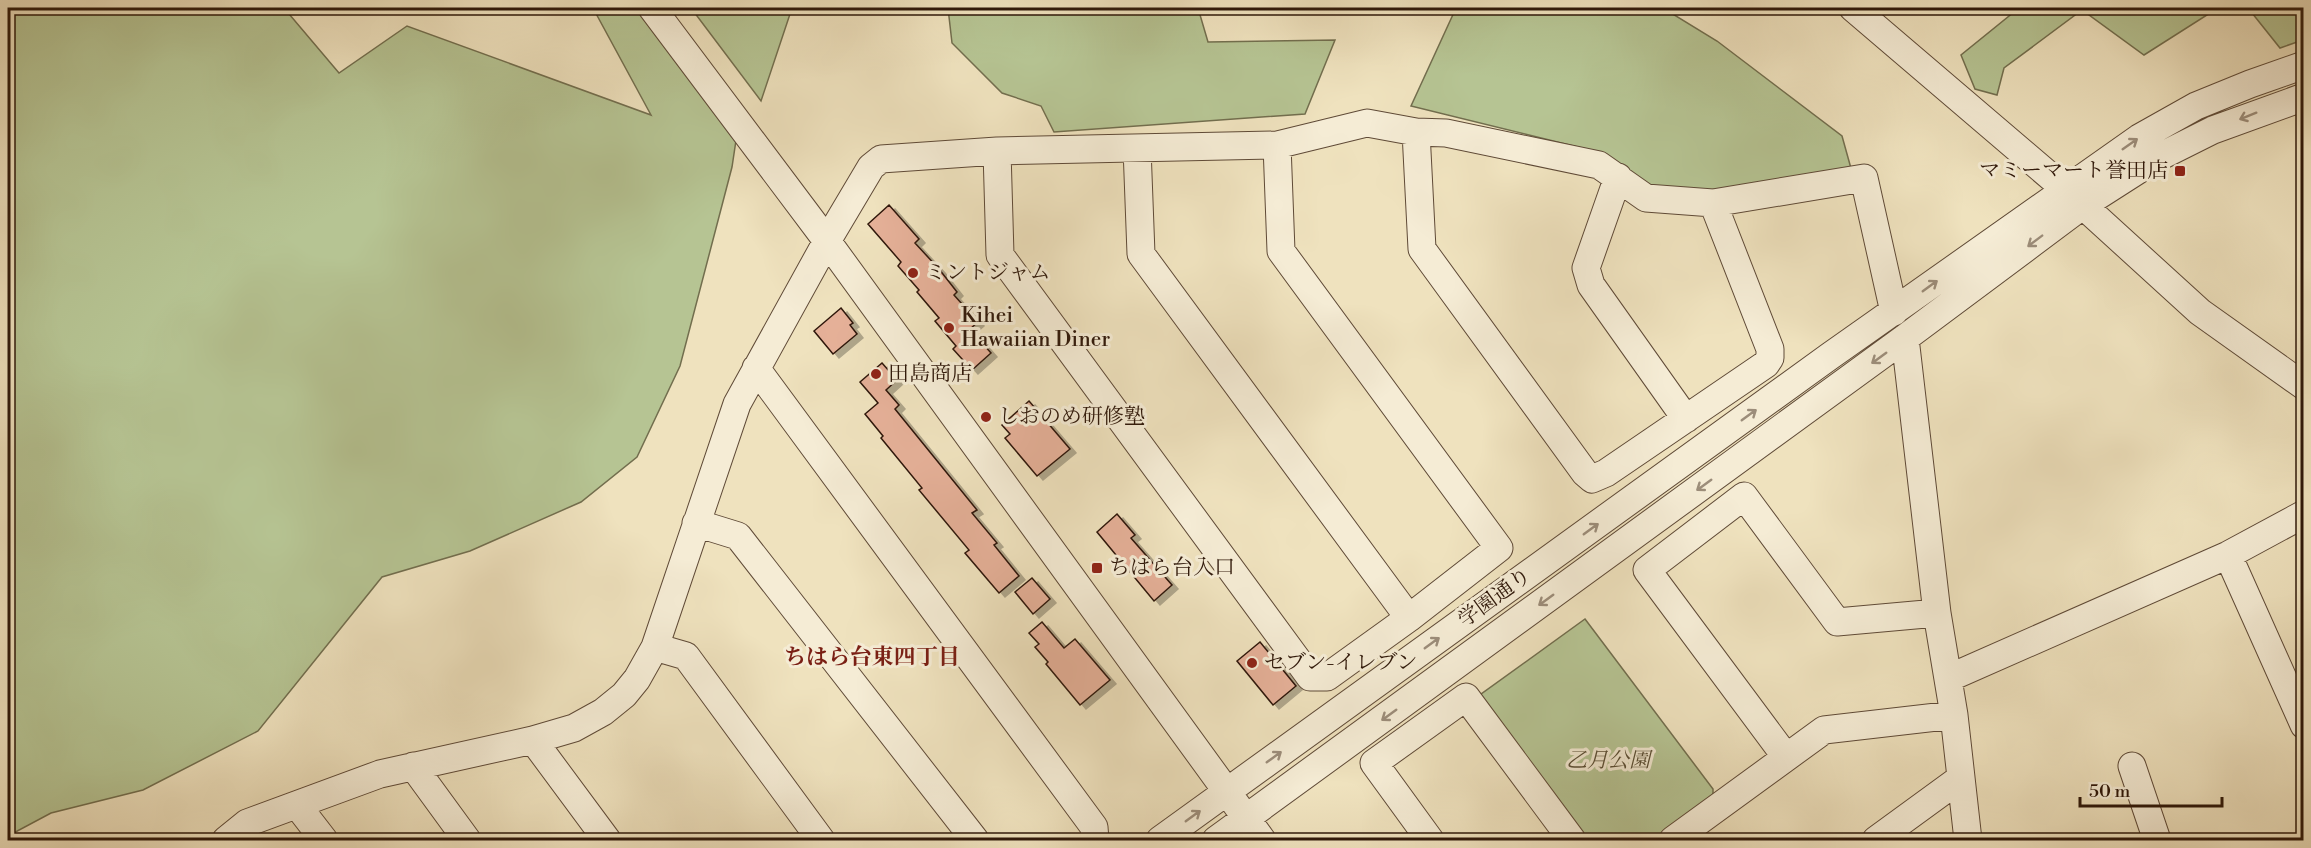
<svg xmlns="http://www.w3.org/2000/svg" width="2311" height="848" font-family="'Libre Bodoni','Noto Serif JP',serif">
<defs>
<filter id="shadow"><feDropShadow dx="6" dy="4" stdDeviation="0" flood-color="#0004"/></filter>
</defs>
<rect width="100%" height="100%" fill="#efe2be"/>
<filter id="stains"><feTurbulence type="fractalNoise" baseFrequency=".00333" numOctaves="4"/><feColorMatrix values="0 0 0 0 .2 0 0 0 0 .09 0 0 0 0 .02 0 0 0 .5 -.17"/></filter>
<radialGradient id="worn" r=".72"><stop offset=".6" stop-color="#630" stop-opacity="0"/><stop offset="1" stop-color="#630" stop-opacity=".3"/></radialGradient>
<path fill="#b6c493" stroke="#726e4e" stroke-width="1.5" d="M8 8H284L339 73 407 26 651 115 593 8H648L738 127 732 167 680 366 637 457 581 502 470 551 382 577 258 731 143 790 51 813 8 836Z
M691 8H792L761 101Z
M948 8H1198L1208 42 1335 40 1305 114 1054 132 1041 106 1002 93 952 43Z
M1456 8H1663L1717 41 1842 136 1852 172 1718 195 1651 188 1602 153 1411 106Z
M2019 8H2218L2144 55 2082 10 2004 68 1997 95 1975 89 1961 55Z
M2248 8H2303V40L2280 48Z
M1585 619 1713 789V798L1656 840H1583L1477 697Z"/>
<path fill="#e5b098" stroke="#2f180a" stroke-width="1.5" filter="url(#shadow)" d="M889 205 919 239 915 243 939 269 957 292 954 295 978 322 970 329 991 353 972 370 953 349 956 346 935 321 939 318 917 292 919 290 898 266 901 262 868 224Z
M841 308 853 323 850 325 857 334 833 354 814 331Z
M882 363 897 380 886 390 899 405 895 409 977 510 972 513 997 543 994 545 1019 576 999 593 965 553 969 550 919 490 922 488 881 438 883 436 865 414 878 403 860 382Z
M1029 401 1070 449 1037 476 1005 438 1010 434 1002 425Z
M1117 514 1135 535 1131 538 1172 585 1154 601 1097 532Z
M1032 578 1050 599 1033 614 1015 592Z
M1042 622 1064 648 1075 639 1110 680 1080 705 1046 664 1048 662 1035 647 1039 644 1029 633Z
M1260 642 1296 686 1273 705 1237 661Z"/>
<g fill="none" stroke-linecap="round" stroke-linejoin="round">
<defs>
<path id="minor" d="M652 8 827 241 1262 840
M1853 8 2065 189 2200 312 2304 386
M1416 132 1422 249 1585 473 1592 479 1606 473 1766 364 1770 358V349L1713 203
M1137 148 1141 254 1409 618
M997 151 1000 255 1310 677H1327L1409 618 1499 548 1281 251 1277 145
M1618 177 1586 268 1591 285 1686 419
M1905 338 1937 613 1954 715 1968 840
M756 368 1094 827 1095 840
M696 523 738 536 975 840
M2228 555 2304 725
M655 647 686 656 821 840
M1949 678 2228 555 2304 514
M533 740 607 840
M1786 757 1647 570 1744 496 1837 622 1937 613
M413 766 467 840
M2132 766 2157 840
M297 805 324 840
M226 840 247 823 380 774 533 740 574 728 603 712 624 695 637 679 655 647 737 404 827 241 871 167 881 159 997 151 1277 145 1367 123 1416 132 1446 133 1599 165 1646 198 1713 203 1864 178 1894 312
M1160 840 1830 356 2139 138 2196 106 2250 84 2304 65
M1216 840 1905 338 2082 206 2157 158 2213 130 2304 97
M1430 840 1374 763 1466 697 1572 840
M1673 840 1824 730 1954 715
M1876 840 1961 778"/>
</defs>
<use href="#minor" stroke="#5f4a37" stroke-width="29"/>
<use href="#minor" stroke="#f5ecd5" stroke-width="27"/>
</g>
<defs><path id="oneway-shaft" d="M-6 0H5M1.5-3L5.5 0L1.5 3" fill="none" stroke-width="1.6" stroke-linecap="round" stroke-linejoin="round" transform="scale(1.5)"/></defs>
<g stroke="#9c8d7a">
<use href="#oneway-shaft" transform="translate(2248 116) rotate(158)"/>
<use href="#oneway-shaft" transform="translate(2130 144) rotate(-35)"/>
<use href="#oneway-shaft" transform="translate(2035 241) rotate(143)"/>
<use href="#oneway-shaft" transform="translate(1930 286) rotate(-36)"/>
<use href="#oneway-shaft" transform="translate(1879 358) rotate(144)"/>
<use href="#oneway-shaft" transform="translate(1749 415) rotate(-36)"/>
<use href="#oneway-shaft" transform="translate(1704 485) rotate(144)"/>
<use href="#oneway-shaft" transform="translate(1591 529) rotate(-36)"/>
<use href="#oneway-shaft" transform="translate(1546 600) rotate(144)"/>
<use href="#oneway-shaft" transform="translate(1432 643) rotate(-36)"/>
<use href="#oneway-shaft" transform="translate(1389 715) rotate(144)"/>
<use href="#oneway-shaft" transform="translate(1274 757) rotate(-36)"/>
<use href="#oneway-shaft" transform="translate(1193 816) rotate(-36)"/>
</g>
<g fill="#8f2418" stroke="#f5ecd5" stroke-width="2">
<rect x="2174" y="165" width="12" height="12" rx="3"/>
<circle cx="913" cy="273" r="6"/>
<circle cx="949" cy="328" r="6"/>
<circle cx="876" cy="374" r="6"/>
<circle cx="986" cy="417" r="6"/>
<rect x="1091" y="562" width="12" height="12" rx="3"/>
<circle cx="1252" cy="663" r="6"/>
</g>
<g text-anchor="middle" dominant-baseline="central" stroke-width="6" stroke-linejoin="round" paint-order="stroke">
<g font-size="21" fill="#2f180a" stroke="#f5ecd5" text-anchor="start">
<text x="2168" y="171" text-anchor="end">マミーマート誉田店</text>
<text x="925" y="273">ミントジャム</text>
<text x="961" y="316">Kihei<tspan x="961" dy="24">Hawaiian Diner</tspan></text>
<text x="888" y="374">田島商店</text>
<text x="998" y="417">しおのめ研修塾</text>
<text x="1109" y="568">ちはら台入口</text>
<text x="1264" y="663">セブン-イレブン</text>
</g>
<g font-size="21" fill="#2f180a" stroke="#f5ecd5">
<text transform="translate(1495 598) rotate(-36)">学園通り</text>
</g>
<g font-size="21" font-style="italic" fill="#584c33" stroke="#f5ecd5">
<text x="1608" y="761">乙月公園</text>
</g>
<g font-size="22" font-weight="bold" fill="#7a1f14" stroke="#f5ecd5">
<text x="872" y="657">ちはら台東四丁目</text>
</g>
</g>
<rect width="2311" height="848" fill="none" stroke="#efe2be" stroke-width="30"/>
<rect x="9" y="9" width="2293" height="830" fill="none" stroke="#2f180a" stroke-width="3"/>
<rect x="15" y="15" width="2281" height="818" fill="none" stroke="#2f180a" stroke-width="1.5"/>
<path d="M2080 797v9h142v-9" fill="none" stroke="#2f180a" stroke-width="3"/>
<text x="2089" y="797" font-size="18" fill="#2f180a" stroke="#f5ecd5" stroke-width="4.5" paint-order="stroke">50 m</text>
<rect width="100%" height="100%" filter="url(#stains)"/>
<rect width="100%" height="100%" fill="url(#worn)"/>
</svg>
